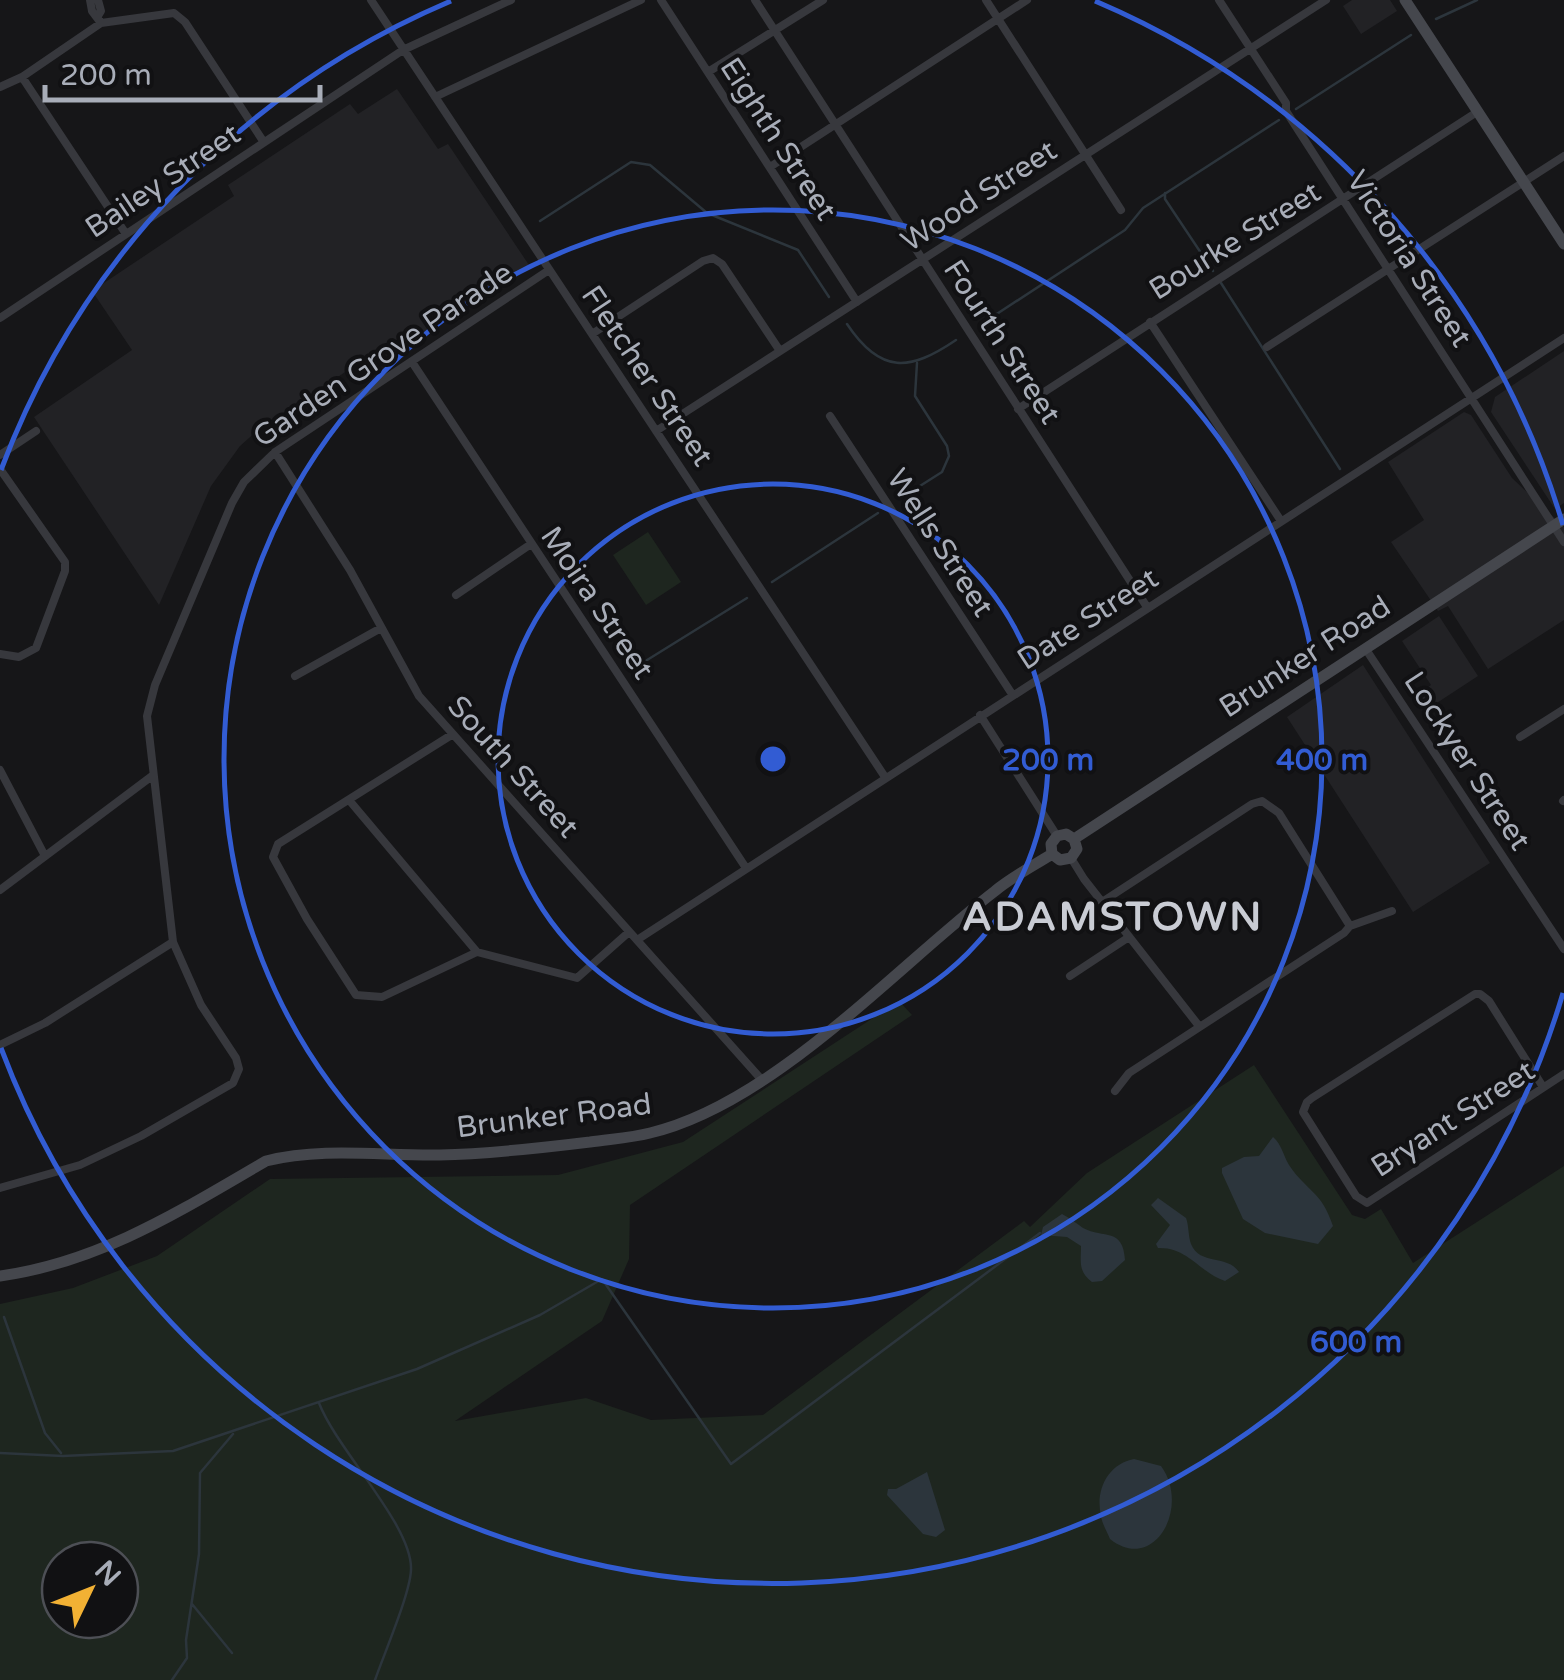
<svg xmlns="http://www.w3.org/2000/svg" width="1564" height="1680" font-family="'Varela Round',sans-serif">
<rect width="100%" height="100%" fill="#161618"/>
<path fill="#222225" d="M1352 0H1390L1397 11 1361 34 1343 6Z
M397 89 438 149 448 144 529 265 391 356 383 347 259 429 240 446 211 486 159 605 34 417 132 350 92 291 234 196 228 185 350 104 358 114Z
M1564 351V503L1555 509 1491 412 1495 397Z
M1464 412 1471 415 1512 478 1564 527V620L1488 669 1448 606 1438 611 1391 542 1424 520 1388 462Z
M1439 616 1478 676 1423 712 1414 697 1431 685 1402 641Z
M1363 665 1490 863 1413 912 1287 717Z"/>
<path fill="#1e261f" fill-rule="evenodd" d="M648 532 681 582 646 605 613 555Z
M899 1001 912 1015 630 1205 629 1259 602 1321 455 1421 586 1398 651 1420 763 1415 1024 1221 1030 1227 1087 1173 1254 1065 1352 1215 1365 1219 1381 1209 1413 1263 1564 1166V1680H0V1304L73 1288 157 1256 270 1179 558 1175 683 1142ZM60 1560H120V1620H60Z"/>
<path fill="#2c353c" d="M1273 1137C1282 1145 1283 1155 1289 1165 1307 1192 1321 1190 1333 1226L1318 1244 1265 1233 1243 1219 1222 1173V1168L1244 1157 1259 1156Z
M1158 1198 1186 1218C1189 1226 1188 1236 1191 1244 1200 1266 1227 1254 1239 1272L1225 1281C1199 1272 1188 1247 1158 1248L1156 1244 1170 1225 1151 1205Z
M1062 1214C1070 1218 1076 1223 1083 1228 1104 1239 1123 1227 1125 1260L1102 1281 1092 1282C1078 1271 1081 1263 1081 1246L1067 1237 1041 1235 1043 1227Z
M1134 1459 1161 1466C1191 1507 1154 1574 1110 1539 1107 1531 1102 1524 1101 1516 1095 1490 1108 1464 1134 1459Z
M927 1472 945 1530 936 1537 923 1534 887 1495 888 1489H896Z"/>
<g fill="none" stroke-linecap="round" stroke-linejoin="round">
<path stroke="#2c353c" stroke-width="2.5" d="M1436 19 1477 0
M1296 109 1411 35
M1165 193V199L1213 271
M540 221 631 162 650 165 707 213 798 250 829 297
M1221 283 1340 469
M847 324C881 375 910 371 956 340
M980 325 1125 230 1143 208 1279 120
M901 498 942 472 949 456 947 446 915 396 917 363
M772 582 878 513
M631 670 747 598
M4 1317 45 1433 61 1453
M319 1403C337 1450 413 1526 411 1570 410 1594 384 1654 375 1680
M0 1453 63 1456 173 1451 417 1369 540 1315 602 1279 731 1464 1040 1233
M192 1604 232 1653
M172 1680 187 1658 186 1640 199 1554 200 1473 233 1434"/>
<path stroke="#37383d" stroke-width="8" d="M90 0 92 11 101 23
M371 0 885 777
M661 0 857 302
M755 0 1147 607
M986 0 1121 210
M1219 0 1286 103V111L1293 122 1564 542
M98 16 101 11 98 0
M708 72 823 0
M22 77 126 234
M0 87 22 77 101 23 174 13 185 22 263 141
M435 97 641 0
M770 167 1027 0
M0 318 403 50 511 0
M1150 322 1281 521
M592 334 703 261 713 258 722 264 780 351
M1267 347 1564 156
M412 362 746 868
M1018 409 1477 112
M830 416 1012 694
M656 431 1326 0
M275 452 350 570 419 696 761 1079
M0 455 36 431
M0 469 65 562V571L36 648 19 657 0 654
M456 595 531 544
M1365 648 1564 949
M295 676 381 628
M980 715 1057 836
M453 734 278 844 273 857 307 919 356 995 382 997 477 952 577 978 629 932
M1520 737 1564 709
M0 770 45 856
M349 800 477 952
M1563 801 1564 800
M1071 858 1084 879 1199 1026
M0 890 152 776
M1102 902 1252 804 1262 801 1279 813 1350 926 1344 933 1129 1073 1115 1091
M1350 926 1392 911
M637 940 1564 338
M1070 976 1129 937
M0 1045 45 1023 173 942
M1543 1087 1489 1001 1480 994H1475L1312 1098 1307 1102 1303 1112 1356 1196 1367 1203 1564 1074
M0 1188 80 1165 141 1136 233 1083 239 1069 236 1058 201 1005 173 942 147 716 155 685 232 503 244 482 275 452 549 270"/>
<path stroke="#45474d" stroke-width="11" d="M1405 0 1564 244
M1074 839 1564 519
M1052 854 1060 860 1071 858 1077 849 1074 839
M1052 854 1051 844 1057 836 1066 834 1074 839
M0 1276C100 1262 180 1211 266 1161 323 1147 381 1156 440 1155 489 1154 541 1148 590 1142 610 1139 631 1138 650 1133 773 1104 896 967 995 891 1012 877 1033 866 1052 854"/>
</g>
<g fill="none" stroke="#325cd3" stroke-width="5">
<circle cx="773" cy="759" r="275"/>
<circle cx="773" cy="759" r="549"/>
<path d="M1563 993A824 824 0 0 1 1 1048M1 470A824 824 0 0 1 451 1M1095 1A824 824 0 0 1 1563 525"/>
</g>
<g text-anchor="middle" dominant-baseline="central" stroke-width="8" stroke-linejoin="round" paint-order="stroke">
<g font-size="30" fill="#a8adb8" stroke="#111113">
<text transform="translate(778 139) rotate(57)">Eighth Street</text>
<text transform="translate(163 181) rotate(-34)">Bailey Street</text>
<text transform="translate(979 196) rotate(-33)">Wood Street</text>
<text transform="translate(1235 241) rotate(-32)">Bourke Street</text>
<text transform="translate(1409 259) rotate(57)">Victoria Street</text>
<text transform="translate(1002 342) rotate(57)">Fourth Street</text>
<text transform="translate(383 355) rotate(-34)">Garden Grove Parade</text>
<text transform="translate(647 376) rotate(56)">Fletcher Street</text>
<text transform="translate(940 543) rotate(57)">Wells Street</text>
<text transform="translate(597 603) rotate(56)">Moira Street</text>
<text transform="translate(1088 619) rotate(-33)">Date Street</text>
<text transform="translate(1305 657) rotate(-33)">Brunker Road</text>
<text transform="translate(1467 761) rotate(57)">Lockyer Street</text>
<text transform="translate(513 767) rotate(48)">South Street</text>
<text transform="translate(554 1116) rotate(-7)">Brunker Road</text>
<text transform="translate(1453 1119) rotate(-33)">Bryant Street</text>
</g>
<g font-size="40" font-weight="bold" letter-spacing="2.5" fill="#c9ccd4" stroke="#111113">
<text x="1113" y="917">ADAMSTOWN</text>
</g>
</g>
<circle cx="773" cy="759" r="15" fill="#325cd3" stroke="#111113" stroke-width="5"/>
<g font-size="30" text-anchor="middle" font-weight="bold" fill="#325cd3" stroke="#111113" stroke-width="8" stroke-linejoin="round" paint-order="stroke">
<text x="1048" y="770">200 m</text>
<text x="1322" y="770">400 m</text>
<text x="1356" y="1352">600 m</text>
</g>
<g transform="translate(90 1590) rotate(47)"><circle r="48" fill="#111113" stroke="#4d4f55" stroke-width="2.5"/>
<path d="M0-8L18 38L0 25L-18 38Z" fill="#f2b134"/>
<text y="-15" font-size="28" font-weight="bold" text-anchor="middle" fill="#a8adb8">N</text>
</g>
<path d="M45 85v15h275v-15" fill="none" stroke="#a8adb8" stroke-width="5"/>
<text x="60" y="85" font-size="30" fill="#a8adb8" stroke="#111113" stroke-width="8" paint-order="stroke">200 m</text>
</svg>
